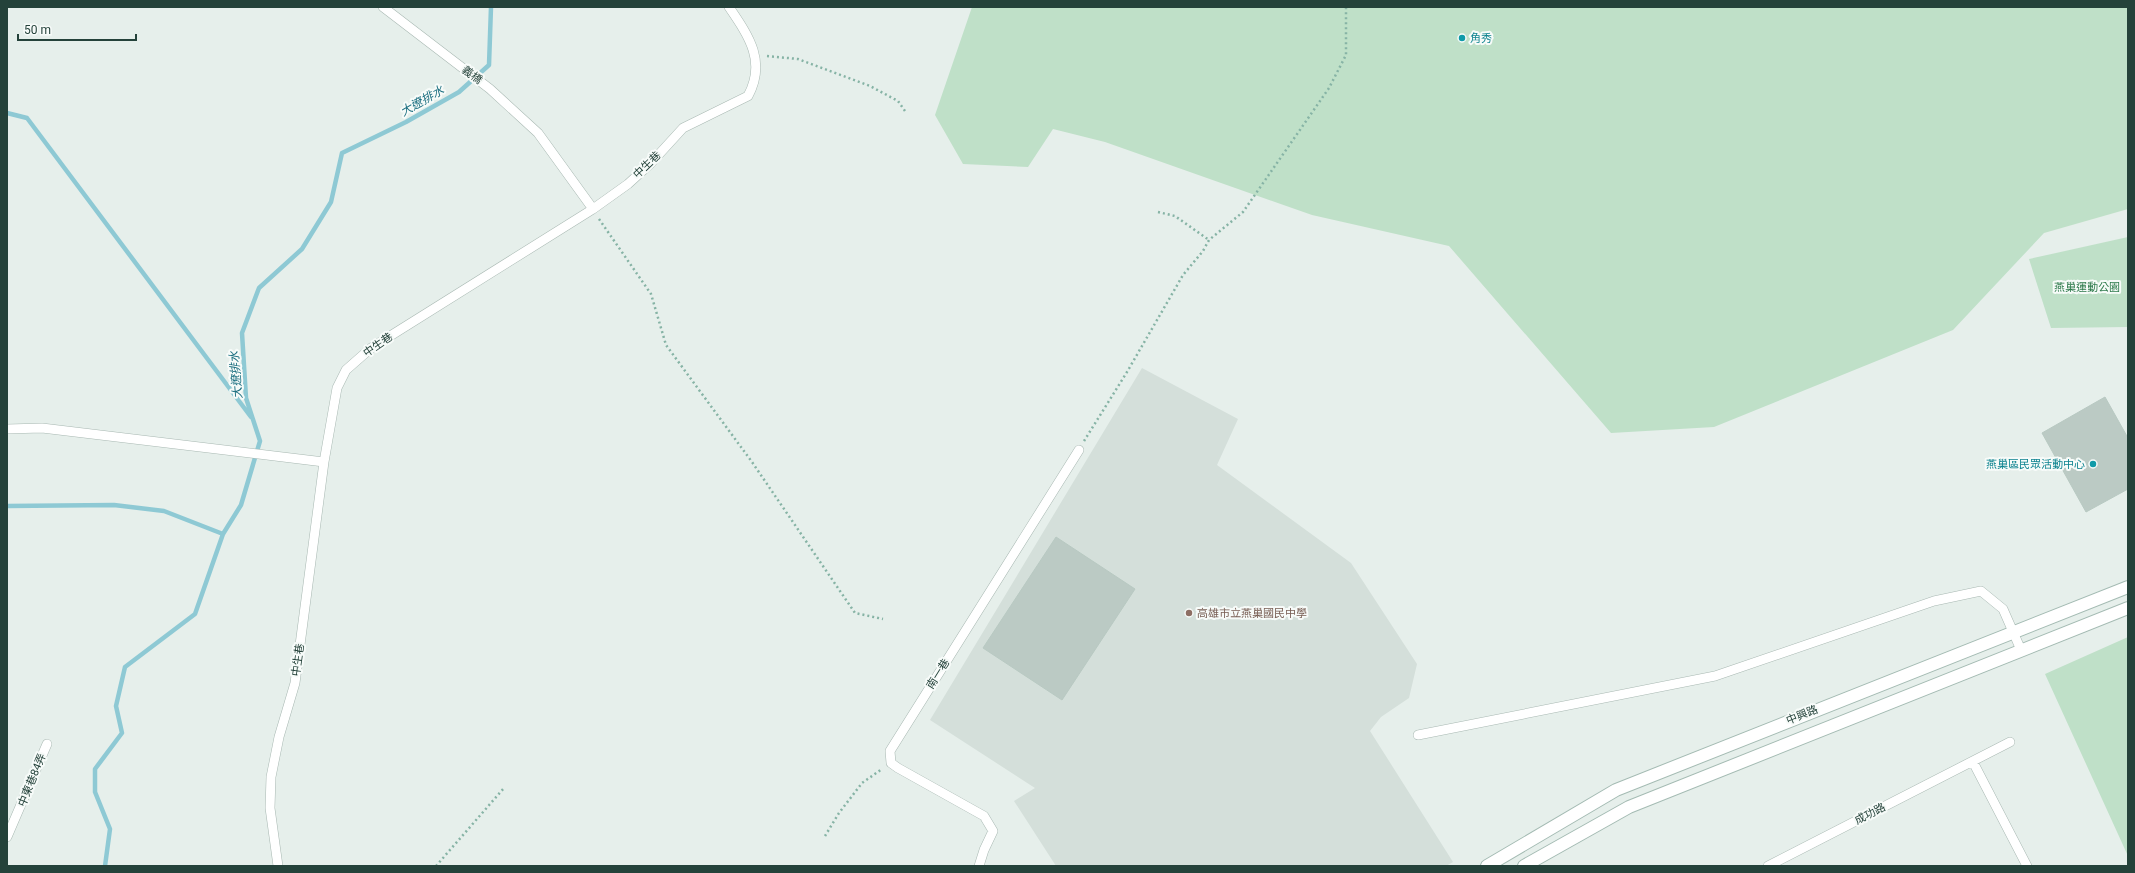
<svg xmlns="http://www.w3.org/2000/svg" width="2135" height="873" font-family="Roboto,'Noto Sans TC',sans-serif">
<rect width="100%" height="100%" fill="#e6efeb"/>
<path fill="#d4dfda" d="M1142 368 1238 419 1217 465 1351 563 1417 664 1409 698 1381 717 1370 731 1453 862 1446 866H1056L1014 801 1035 788 930 720Z"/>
<path fill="#bfe0c8" d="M972 7H2128V209L2044 233 1953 330 1714 427 1611 433 1449 246 1312 215 1105 142 1053 129 1028 167 963 164 935 115Z
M2128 237V327L2051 328 2029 259Z
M2128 637V856L2045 674Z"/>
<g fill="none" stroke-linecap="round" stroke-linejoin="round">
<path stroke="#8ec9d4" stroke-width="4.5" d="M7 113 27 118 251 417
M7 506 114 505 164 511 223 534
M105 866 110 829 95 792V769L122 733 116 706 125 667 195 614 223 534 241 505 260 441 246 398 242 333 259 288 302 249 331 202 342 153 406 122 459 92 489 65 491 7"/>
</g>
<path fill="#bbcac4" stroke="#b8c9c2" d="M2105 397 2128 438V489L2086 512 2042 433Z
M1056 537 1135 589 1062 700 983 648Z"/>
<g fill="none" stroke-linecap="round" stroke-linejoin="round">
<defs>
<path id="service" d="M383 7 490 89 538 133 593 209
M7 429 42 428 324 462
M1418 735 1715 676 1934 601 1981 591 2003 609 2021 650
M1973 762 2027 866
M7 837 47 744
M278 866 270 808 271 777 279 737 295 683 324 462 337 388 346 370 371 348 593 209 628 184 651 163 683 128 748 96C767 61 748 35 729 7
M979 866 984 850 993 831 984 816 898 768 891 763 890 751 1079 450
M1768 866 2010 742"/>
<path id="secondary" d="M1487 866 1616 790 2128 587
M1524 866 1629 807 2128 608"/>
</defs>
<use href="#service" stroke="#a8b8b2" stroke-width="10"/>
<use href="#secondary" stroke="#a4bbb3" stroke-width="14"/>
<path stroke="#86b3a5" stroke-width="2.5" stroke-dasharray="2 3" stroke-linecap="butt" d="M767 56 798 59 870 86 898 101 905 111
M1158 212 1175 216 1209 240
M599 219 651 294 666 345 752 462 855 613 883 619
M1084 441 1127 372 1183 275 1203 251 1209 240 1243 212 1329 88 1346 55V7
M825 836 839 813 862 783 882 769
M436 866 504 788"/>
<use href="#service" stroke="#fff" stroke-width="9"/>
<use href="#secondary" stroke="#fff" stroke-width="12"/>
</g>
<g fill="#0f9aa8" stroke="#f7fbf9" stroke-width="1.5">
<circle cx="1462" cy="38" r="4"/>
<circle cx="2093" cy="464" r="4"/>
</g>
<circle fill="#8d6e63" stroke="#f7fbf9" stroke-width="1.5" cx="1189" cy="613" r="4"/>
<g text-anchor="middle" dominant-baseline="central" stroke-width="4" stroke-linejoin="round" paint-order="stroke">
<g font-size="11" fill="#0d838f" stroke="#f7fbf9" text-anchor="start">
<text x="1470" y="38">角秀</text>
<text x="2085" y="464" text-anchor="end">燕巢區民眾活動中心</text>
</g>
<g font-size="11" fill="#24423a" stroke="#f7fbf9">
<text transform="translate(472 75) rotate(37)">義橋</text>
<text transform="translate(647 165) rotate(-44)">中生巷</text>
<text transform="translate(378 345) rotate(-35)">中生巷</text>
<text transform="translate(298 660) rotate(-82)">中生巷</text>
<text transform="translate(938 674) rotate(-58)">南一巷</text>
<text transform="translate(1802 715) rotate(-22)">中興路</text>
<text transform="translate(32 780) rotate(-68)">中東巷84弄</text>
<text transform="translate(1870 814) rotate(-27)">成功路</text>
</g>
<g font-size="11" fill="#2d7a4b" stroke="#f7fbf9">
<text x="2087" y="287">燕巢運動公園</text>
</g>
<g font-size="11" fill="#785e54" stroke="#f7fbf9" text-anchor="start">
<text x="1197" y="613">高雄市立燕巢國民中學</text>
</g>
<g font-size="12" font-style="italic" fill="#1c6f80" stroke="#f7fbf9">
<text transform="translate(422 101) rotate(-30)">大遼排水</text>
<text transform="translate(236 375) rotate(-95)">大遼排水</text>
</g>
</g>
<rect width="2135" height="873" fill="none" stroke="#24423a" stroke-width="16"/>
<path d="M18 34v6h118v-6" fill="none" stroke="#24423a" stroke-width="2"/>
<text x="24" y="34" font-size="12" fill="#24423a" stroke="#f7fbf9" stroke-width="3" paint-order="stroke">50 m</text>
</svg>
